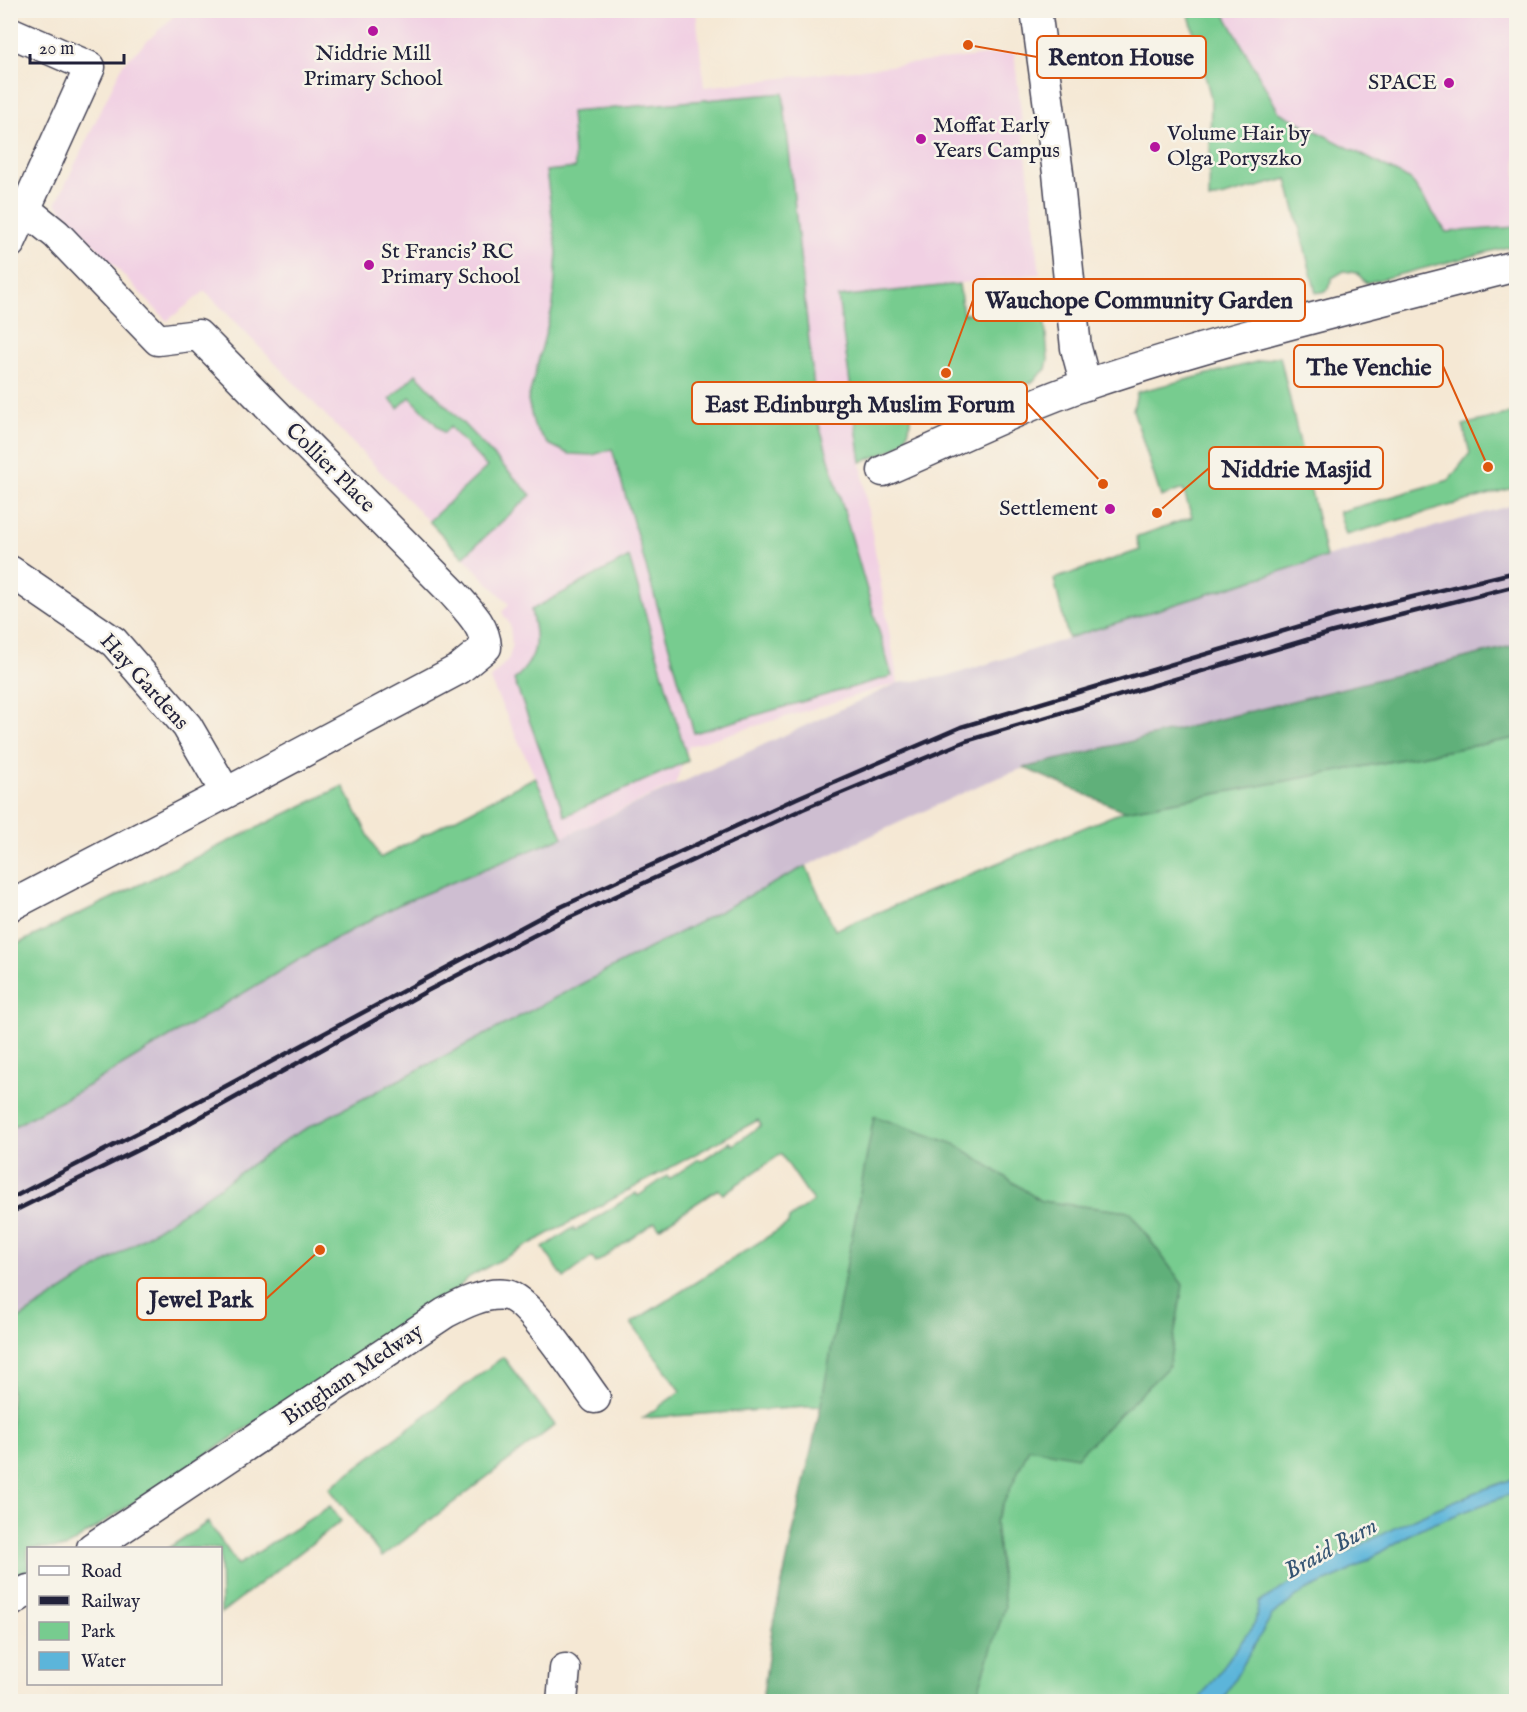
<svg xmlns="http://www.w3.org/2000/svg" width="1527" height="1712" font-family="'IM FELL English',serif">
<rect width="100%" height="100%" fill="#f7f3e8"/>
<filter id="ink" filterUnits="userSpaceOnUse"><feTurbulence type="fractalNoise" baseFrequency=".0167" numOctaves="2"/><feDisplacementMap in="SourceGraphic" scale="12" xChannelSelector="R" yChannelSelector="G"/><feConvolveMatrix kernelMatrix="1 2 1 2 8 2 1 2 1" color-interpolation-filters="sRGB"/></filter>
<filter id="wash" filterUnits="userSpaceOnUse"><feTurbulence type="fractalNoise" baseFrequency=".008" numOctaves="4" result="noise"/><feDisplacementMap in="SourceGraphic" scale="24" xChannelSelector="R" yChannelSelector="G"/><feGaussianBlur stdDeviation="1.35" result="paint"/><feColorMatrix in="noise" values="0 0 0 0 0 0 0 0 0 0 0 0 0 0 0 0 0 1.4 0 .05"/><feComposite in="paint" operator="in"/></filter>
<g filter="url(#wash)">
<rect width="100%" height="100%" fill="#f5e8d4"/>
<path fill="#f1d0e3" d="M179 11H696L704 87 1014 52 1040 274 838 297 866 499 898 683 689 746 675 784 563 837 490 680 509 658 512 647 510 625 502 612 509 604 205 291 167 321 56 204 123 64Z
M1223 11H1516V244L1457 260 1411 180 1279 112Z"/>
<path fill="#cebed1" d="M1516 504V645L1024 768 982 784 806 866 292 1136 182 1213 11 1324V1128L91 1084 322 946 402 903 563 837 898 683 949 676 1326 557Z"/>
<path fill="#77cc8f" stroke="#4c7765" stroke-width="1.5" d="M1188 11H1223L1279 112 1411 180 1446 232 1516 227V245L1366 283 1357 273 1344 271 1332 278 1327 291 1316 293 1287 179 1209 200 1211 98Z
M783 93 814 388 802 392 809 390 892 676 694 733 612 449 593 455 569 454 548 444 534 426 528 400 553 305 557 252 546 171 575 168 571 112Z
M959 284 963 314 1011 309 1009 292 1042 288 1048 359 1046 369 1032 382 961 410C943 411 941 401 934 387L910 397C913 445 904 446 861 462L838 297Z
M1280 356 1326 557 1068 638 1054 579 1140 550 1136 537 1192 517 1183 489 1161 497 1133 410 1137 392Z
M416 374 531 495 463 557 429 521 487 467 450 427 444 433 410 397 398 408 390 399Z
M1515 412 1516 487 1346 535 1339 512 1449 480 1470 453 1463 425Z
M629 557 688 761 565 816 514 680C539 656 538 643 531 610Z
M1516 738V1701H769L821 1406 643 1418 681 1391 631 1323 788 1224 789 1219 813 1201 781 1154 723 1194 718 1189 659 1228 655 1222 596 1263 592 1257 564 1278 543 1248 573 1228 575 1231 636 1193 638 1196 667 1176 669 1179 699 1159 701 1161 730 1142 733 1145 761 1125 758 1120 469 1277 456 1290 65 1548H28V1573L11 1585V1324L182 1213 292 1136 806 866 835 930 1124 811Z
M535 777 563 837 402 903 322 946 91 1084 11 1128V947L343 786 380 858Z
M503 1357 555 1425 382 1557 329 1488Z
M330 1506 341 1521 221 1613 220 1548H168L208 1522 238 1565Z"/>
<path fill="#61b07a" stroke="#42695a" stroke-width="1.5" d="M1516 645V738L1124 811 1024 768Z
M874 1116 957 1145 1041 1201 1130 1212 1183 1285 1169 1366 1077 1457 1029 1448 995 1522 1005 1607 975 1701H762L772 1629 821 1405Z"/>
<path fill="#5cb5da" stroke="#3f6c8a" stroke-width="1.5" d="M1516 1478V1492L1419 1529 1346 1573 1305 1591 1272 1615 1222 1701H1198L1255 1623 1259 1602C1342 1553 1425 1508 1516 1478Z"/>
</g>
<g filter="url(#ink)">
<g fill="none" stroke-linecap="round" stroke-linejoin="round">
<defs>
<path id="minor" d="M1036 10 1058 173 1076 348 1086 385
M10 32 90 67 10 243
M883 471C951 442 1018 408 1088 384 1227 337 1374 303 1516 266
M10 571 114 642 187 726 226 793 459 669 486 647C485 625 467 609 453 593L198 335 158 340 56 234 26 210
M10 906 226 793
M92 1548 445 1313C462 1304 485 1292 506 1295 530 1299 578 1375 595 1398
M10 1602 28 1590
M562 1702 565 1669"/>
</defs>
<use href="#minor" stroke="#424052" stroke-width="33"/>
<use href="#minor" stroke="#fff" stroke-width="30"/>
<path stroke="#22223b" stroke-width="4.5" d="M10 1199 159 1122 552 911 797 798 961 727 1334 616 1516 572
M10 1213 168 1135 427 991 558 923 803 809 966 741 1333 632 1516 586"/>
</g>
</g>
<g fill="#b5179e" stroke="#f7f3e8" stroke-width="2">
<circle cx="373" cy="31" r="6"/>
<circle cx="1449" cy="83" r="6"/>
<circle cx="921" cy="139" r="6"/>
<circle cx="1155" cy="147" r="6"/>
<circle cx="369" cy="265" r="6"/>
<circle cx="1110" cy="509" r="6"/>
</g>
<g text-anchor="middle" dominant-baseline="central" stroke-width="5" stroke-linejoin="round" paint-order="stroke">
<g font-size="22" fill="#22223b" stroke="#f7f3e8" text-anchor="start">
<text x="373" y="54" text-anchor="middle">Niddrie Mill<tspan x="373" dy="25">Primary School</tspan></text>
<text x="1437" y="83" text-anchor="end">SPACE</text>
<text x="933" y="126">Moffat Early<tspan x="933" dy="25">Years Campus</tspan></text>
<text x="1167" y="134">Volume Hair by<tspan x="1167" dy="25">Olga Poryszko</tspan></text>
<text x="381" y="252">St Francis' RC<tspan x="381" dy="25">Primary School</tspan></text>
<text x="1098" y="509" text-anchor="end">Settlement</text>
</g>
<g font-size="22" fill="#22223b" stroke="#f7f3e8">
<text transform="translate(330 468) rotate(45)">Collier Place</text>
<text transform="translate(144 682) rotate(48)">Hay Gardens</text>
<text transform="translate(353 1375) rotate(-34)">Bingham Medway</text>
</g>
<g font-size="24" font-style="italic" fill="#365573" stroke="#f7f3e8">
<text transform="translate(1331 1549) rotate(-29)">Braid Burn</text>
</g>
</g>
<path fill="none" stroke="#de560e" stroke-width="2" d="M968 45L1037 57M946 373L973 300M1488 467L1443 366M1103 484L1027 403M1157 513L1209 468M320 1250L266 1299"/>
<g fill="#de560e" stroke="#f7f3e8" stroke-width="2">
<circle cx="968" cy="45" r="6"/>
<circle cx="946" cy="373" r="6"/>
<circle cx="1488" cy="467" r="6"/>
<circle cx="1103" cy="484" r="6"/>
<circle cx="1157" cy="513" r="6"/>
<circle cx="320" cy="1250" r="6"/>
</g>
<g fill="#f7f3e8" stroke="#de560e" stroke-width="2">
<rect x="1037" y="36" width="169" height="42" rx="6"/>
<rect x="973" y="279" width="332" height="42" rx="6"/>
<rect x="1294" y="345" width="149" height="42" rx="6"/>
<rect x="692" y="382" width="335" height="42" rx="6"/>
<rect x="1209" y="447" width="174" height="42" rx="6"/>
<rect x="137" y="1278" width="129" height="42" rx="6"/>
</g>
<g font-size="24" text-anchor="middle" font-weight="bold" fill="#22223b">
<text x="1121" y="65">Renton House</text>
<text x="1139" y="308">Wauchope Community Garden</text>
<text x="1369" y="375">The Venchie</text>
<text x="860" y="412">East Edinburgh Muslim Forum</text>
<text x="1296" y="477">Niddrie Masjid</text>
<text x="201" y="1307">Jewel Park</text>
</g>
<rect width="1527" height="1712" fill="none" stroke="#f7f3e8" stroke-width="36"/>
<rect x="27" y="1547" width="195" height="138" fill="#f7f3e8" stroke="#a29fa3" stroke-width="1.5"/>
<rect x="39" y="1566" width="30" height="9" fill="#ffffff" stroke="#a29fa3" stroke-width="1.5"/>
<text x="81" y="1577" font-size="18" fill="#22223b">Road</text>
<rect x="39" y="1596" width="30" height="9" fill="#22223b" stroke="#a29fa3" stroke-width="1.5"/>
<text x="81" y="1607" font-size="18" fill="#22223b">Railway</text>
<rect x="39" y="1622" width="30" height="18" fill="#77cc8f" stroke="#a29fa3" stroke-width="1.5"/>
<text x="81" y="1637" font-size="18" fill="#22223b">Park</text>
<rect x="39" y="1652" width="30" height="18" fill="#5cb5da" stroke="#a29fa3" stroke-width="1.5"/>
<text x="81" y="1667" font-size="18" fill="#22223b">Water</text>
<path d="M30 54v9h94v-9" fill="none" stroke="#22223b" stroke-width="3"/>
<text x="39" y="54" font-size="18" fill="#22223b" stroke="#f7f3e8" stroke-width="4.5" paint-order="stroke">20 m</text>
</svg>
